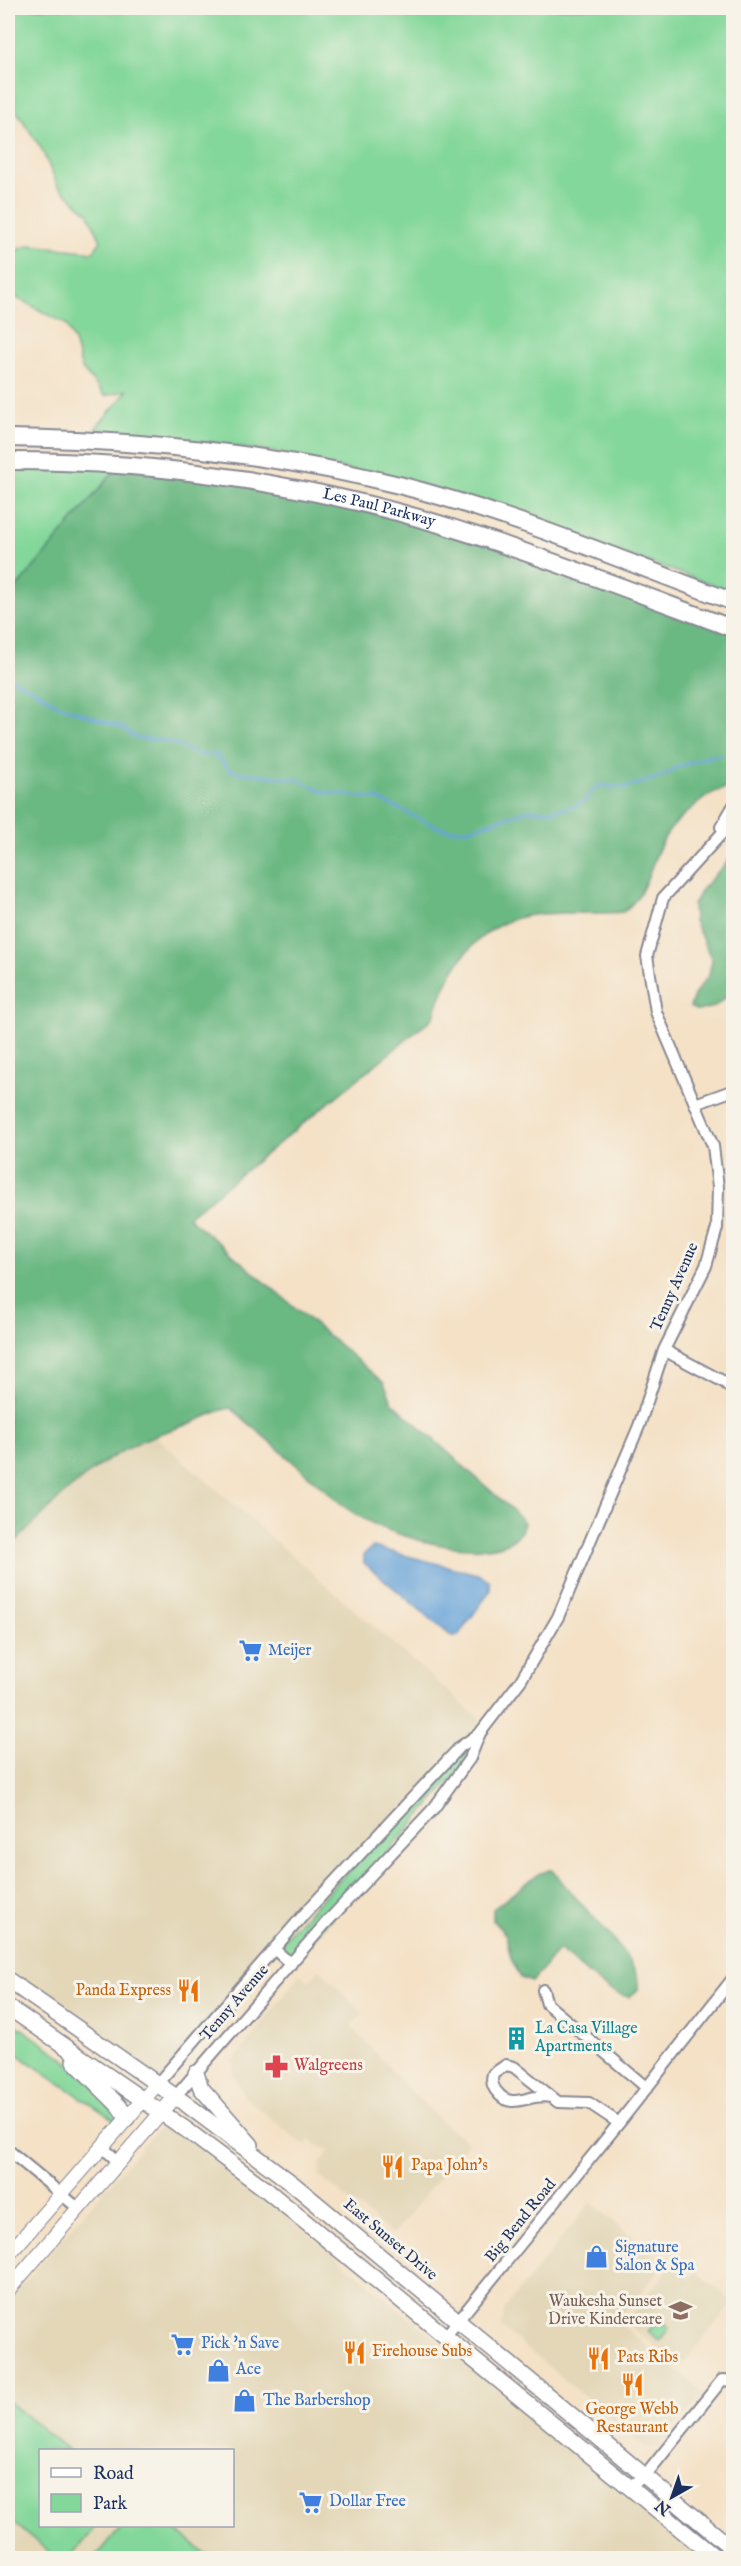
<svg xmlns="http://www.w3.org/2000/svg" width="741" height="2566" font-family="'IM FELL English',serif">
<rect width="100%" height="100%" fill="#f7f3e8"/>
<filter id="ink" filterUnits="userSpaceOnUse"><feTurbulence type="fractalNoise" baseFrequency=".0167" numOctaves="2"/><feDisplacementMap in="SourceGraphic" scale="12" xChannelSelector="R" yChannelSelector="G"/><feConvolveMatrix kernelMatrix="1 2 1 2 8 2 1 2 1" color-interpolation-filters="sRGB"/></filter>
<filter id="wash" filterUnits="userSpaceOnUse"><feTurbulence type="fractalNoise" baseFrequency=".008" numOctaves="4" result="noise"/><feDisplacementMap in="SourceGraphic" scale="24" xChannelSelector="R" yChannelSelector="G"/><feGaussianBlur stdDeviation="1.35" result="paint"/><feColorMatrix in="noise" values="0 0 0 0 0 0 0 0 0 0 0 0 0 0 0 0 0 1.4 0 .05"/><feComposite in="paint" operator="in"/></filter>
<g filter="url(#wash)">
<rect width="100%" height="100%" fill="#f4e1c6"/>
<path fill="#e3d7b8" fill-rule="evenodd" d="M155 1436 481 1720 160 2083 74 2015 8 1969V1550L54 1502 94 1468 139 1442Z
M320 1969 363 2014 351 2026 411 2092 447 2126 468 2142 393 2235 320 2177V2165L330 2150 315 2145 309 2140 305 2146 246 2098 233 2075V2062L300 1974 308 1981Z
M162 2126 177 2132 263 2196 701 2558H8V2301L150 2137ZM40 2450H232V2526H40Z
M591 2202 658 2259 653 2266 659 2271 620 2318 621 2325 705 2393 658 2448 643 2446 501 2327 505 2308Z
M673 2264 690 2278 696 2271 733 2302 680 2367 625 2322Z"/>
<path fill="#83d79a" stroke="#4f837c" stroke-width="1.5" d="M8 8H733V592L470 499 273 452 95 429 128 390 105 396 82 369 74 341 66 324 13 296 8 285V261L11 252 31 245 93 252 101 241 88 213 58 186 41 148 8 98Z
M8 464 117 468 8 598Z
M480 1733 470 1758 291 1964 274 1949Z
M8 2019 61 2056 87 2079 117 2116 116 2121 8 2048Z
M658 2319 669 2328 659 2341 648 2332Z
M8 2401 68 2450H40V2526H96L69 2558H56L8 2518Z
M122 2526H170L211 2558H95Z"/>
<path fill="#6ab882" stroke="#427470" stroke-width="1.5" d="M117 468 238 482 451 531 733 632V788C718 788 708 795 697 804 685 814 673 824 665 837 649 863 649 893 623 912 592 915 555 910 526 916 477 925 446 972 434 1017L188 1217 384 1383 393 1403 520 1517 524 1523C513 1569 413 1541 383 1528 369 1523 358 1516 346 1508L231 1408C215 1410 204 1419 189 1424 172 1430 153 1435 137 1443 85 1469 47 1509 8 1550V598Z
M733 856V991L714 1007 698 1011 690 1007 694 995 709 975 712 960 694 921 693 905 701 890Z
M552 1869C575 1902 623 1942 637 1976 639 1980 638 1985 638 1990L629 1997C602 1992 580 1965 559 1949L532 1982 521 1978 511 1959 506 1935 493 1921V1909L537 1875Z"/>
<path fill="#69a4d9" stroke="#426a9c" stroke-width="1.5" d="M373 1547 481 1575 490 1581V1591L458 1636H451L364 1563V1554Z"/>
<g fill="none" stroke-linecap="round" stroke-linejoin="round">
<path stroke="#69a4d9" stroke-width="3" d="M8 677 35 690 58 705 123 728 136 738 168 741 199 755 215 754 229 769 236 772 296 779 324 792 378 799 437 827 452 830 469 829 529 810 550 811 574 806 583 802 598 785 625 788 663 776 677 767 708 757 721 755"/>
</g>
</g>
<g filter="url(#ink)">
<g fill="none" stroke-linecap="round" stroke-linejoin="round">
<defs>
<path id="minor" d="M721 827 734 805
M695 1104 734 1090
M664 1350 724 1382 734 1391
M274 1949 291 1964
M543 1990 547 2004 647 2088
M157 2084 307 1911 460 1747 480 1733 521 1680 558 1617 639 1426 664 1350 706 1266 717 1228 718 1187 713 1146 656 1012 647 956 663 898 734 820
M175 2097 324 1925 434 1808 470 1758 480 1733
M550 2097C530 2092 512 2112 497 2092 492 2086 491 2081 493 2074L506 2065 514 2067 558 2102 589 2103 619 2123
M102 2147 119 2162
M8 2150 78 2208
M444 2338 619 2123 734 1977
M628 2487 645 2476 722 2380 734 2381"/>
<path id="tertiary" d="M8 2255 157 2084
M8 2290 175 2097"/>
<path id="secondary" d="M8 1980 186 2104 293 2184 734 2550
M8 2007 188 2131 264 2188 716 2558
M74 2061 119 2106 127 2118
M196 2073 201 2088 251 2145"/>
<g id="primary">
<path d="M8 438C139 440 272 453 399 485 513 514 623 561 734 602"/>
<path id="s1" d="M8 461C165 461 327 486 477 536 563 564 648 597 734 629"/>
</g>
</defs>
<use href="#minor" stroke="#888892" stroke-width="14"/>
<use href="#tertiary" stroke="#888892" stroke-width="16"/>
<use href="#secondary" stroke="#888892" stroke-width="18"/>
<use href="#primary" stroke="#888892" stroke-width="20"/>
<use href="#minor" stroke="#fff" stroke-width="10"/>
<use href="#tertiary" stroke="#fff" stroke-width="14"/>
<use href="#secondary" stroke="#fff" stroke-width="15"/>
<use href="#primary" stroke="#fff" stroke-width="16"/>
</g>
</g>
<defs>
<symbol id="supermarket-bare" viewBox="-9 -9 18 18"><path d="M-6-5.5h2.5l.6 2H6L4.5 2H-2.5L-4.4-4H-6ZM-1.5 3.2a1.3 1.3 0 1 0 .1 0ZM3 3.2a1.3 1.3 0 1 0 .1 0Z" fill="#3f7fe0" stroke="#f7f3e8" stroke-width="2.5" paint-order="stroke"/></symbol>
<symbol id="restaurant-bare" viewBox="-9 -9 18 18"><path d="M-5-6h1v4h1v-4h1v4h1v-4h1v5L-1.5 .5V6h-2V.5L-5-1ZM5-6V6H3V1.5H1.5Q1.5-4 5-6Z" fill="#e8710a" stroke="#f7f3e8" stroke-width="2.5" paint-order="stroke"/></symbol>
<symbol id="building-bare" viewBox="-9 -9 18 18"><path d="M-4-6H4V6H1V3H-1V6H-4ZM-2.5-4.3h1.7v1.8h-1.7ZM.8-4.3h1.7v1.8H.8ZM-2.5-1h1.7V.8h-1.7ZM.8-1h1.7V.8H.8Z" fill="#0f9aa8" stroke="#f7f3e8" stroke-width="2.5" paint-order="stroke"/></symbol>
<symbol id="pharmacy-bare" viewBox="-9 -9 18 18"><path d="M-2-6h4v4h4v4h-4v4h-4v-4h-4v-4h4Z" fill="#e0444e" stroke="#f7f3e8" stroke-width="2.5" paint-order="stroke"/></symbol>
<symbol id="shop-bare" viewBox="-9 -9 18 18"><path d="M-5-2.5h2.3a2.7 3.5 0 0 1 5.4 0H5L5.5 6h-11ZM-1.5-2.5h3a1.5 2.3 0 0 0-3 0Z" fill="#3f7fe0" stroke="#f7f3e8" stroke-width="2.5" paint-order="stroke"/></symbol>
<symbol id="school-bare" viewBox="-9 -9 18 18"><path d="M0-5L7-2L0 1L-7-2ZM-4 1L0 2.5L4 1V4Q0 6-4 4Z" fill="#8d6e63" stroke="#f7f3e8" stroke-width="2.5" paint-order="stroke"/></symbol>
</defs>
<g fill-rule="evenodd">
<use href="#supermarket-bare" x="234" y="1634" width="33" height="33"/>
<use href="#restaurant-bare" x="172" y="1974" width="33" height="33"/>
<use href="#building-bare" x="500" y="2022" width="33" height="33"/>
<use href="#pharmacy-bare" x="260" y="2050" width="33" height="33"/>
<use href="#restaurant-bare" x="376" y="2150" width="33" height="33"/>
<use href="#shop-bare" x="580" y="2240" width="33" height="33"/>
<use href="#school-bare" x="664" y="2294" width="33" height="33"/>
<use href="#supermarket-bare" x="166" y="2328" width="33" height="33"/>
<use href="#restaurant-bare" x="338" y="2336" width="33" height="33"/>
<use href="#restaurant-bare" x="582" y="2342" width="33" height="33"/>
<use href="#shop-bare" x="202" y="2354" width="33" height="33"/>
<use href="#restaurant-bare" x="616" y="2368" width="33" height="33"/>
<use href="#shop-bare" x="228" y="2384" width="33" height="33"/>
<use href="#supermarket-bare" x="294" y="2486" width="33" height="33"/>
</g>
<g text-anchor="middle" dominant-baseline="central" stroke-width="6" stroke-linejoin="round" paint-order="stroke">
<g font-size="16" fill="#1b2f5e" stroke="#f7f3e8">
<text stroke="none"><textPath href="#s1" startOffset="375">Les Paul Parkway</textPath></text>
<text transform="translate(675 1287) rotate(-66)">Tenny Avenue</text>
<text transform="translate(235 2003) rotate(-49)">Tenny Avenue</text>
<text transform="translate(521 2221) rotate(-51)">Big Bend Road</text>
<text transform="translate(390 2240) rotate(40)">East Sunset Drive</text>
</g>
<g font-size="16" fill="#366cbe" stroke="#f7f3e8" text-anchor="start">
<text x="268" y="1651">Meijer</text>
<text x="615" y="2248">Signature<tspan x="615" dy="18">Salon &amp; Spa</tspan></text>
<text x="201" y="2344">Pick 'n Save</text>
<text x="236" y="2370">Ace</text>
<text x="263" y="2401">The Barbershop</text>
<text x="329" y="2502">Dollar Free</text>
</g>
<g font-size="16" fill="#c56008" stroke="#f7f3e8" text-anchor="start">
<text x="171" y="1991" text-anchor="end">Panda Express</text>
<text x="411" y="2166">Papa John's</text>
<text x="372" y="2352">Firehouse Subs</text>
<text x="617" y="2358">Pats Ribs</text>
<text x="632" y="2410" text-anchor="middle">George Webb<tspan x="632" dy="18">Restaurant</tspan></text>
</g>
<g font-size="16" fill="#0d838f" stroke="#f7f3e8" text-anchor="start">
<text x="535" y="2029">La Casa Village<tspan x="535" dy="18">Apartments</tspan></text>
</g>
<g font-size="16" fill="#be3a42" stroke="#f7f3e8" text-anchor="start">
<text x="294" y="2066">Walgreens</text>
</g>
<g font-size="16" fill="#785e54" stroke="#f7f3e8" text-anchor="end">
<text x="662" y="2302">Waukesha Sunset<tspan x="662" dy="18">Drive Kindercare</tspan></text>
</g>
</g>
<rect width="741" height="2566" fill="none" stroke="#f7f3e8" stroke-width="30"/>
<rect x="39" y="2449" width="195" height="78" fill="#f7f3e8" stroke="#9fa5b1" stroke-width="1.5"/>
<rect x="51" y="2468" width="30" height="9" fill="#ffffff" stroke="#9fa5b1" stroke-width="1.5"/>
<text x="93" y="2479" font-size="18" fill="#1b2f5e">Road</text>
<rect x="51" y="2494" width="30" height="18" fill="#83d79a" stroke="#9fa5b1" stroke-width="1.5"/>
<text x="93" y="2509" font-size="18" fill="#1b2f5e">Park</text>
<g transform="translate(672 2497) rotate(220)" stroke="#f7f3e8" stroke-width="4.5" paint-order="stroke">
<path d="M0-4.5L10 22L0 15L-10 22Z" fill="#1b2f5e"/>
<text y="-9" font-size="16" font-weight="bold" text-anchor="middle" fill="#1b2f5e">N</text>
</g>
</svg>
